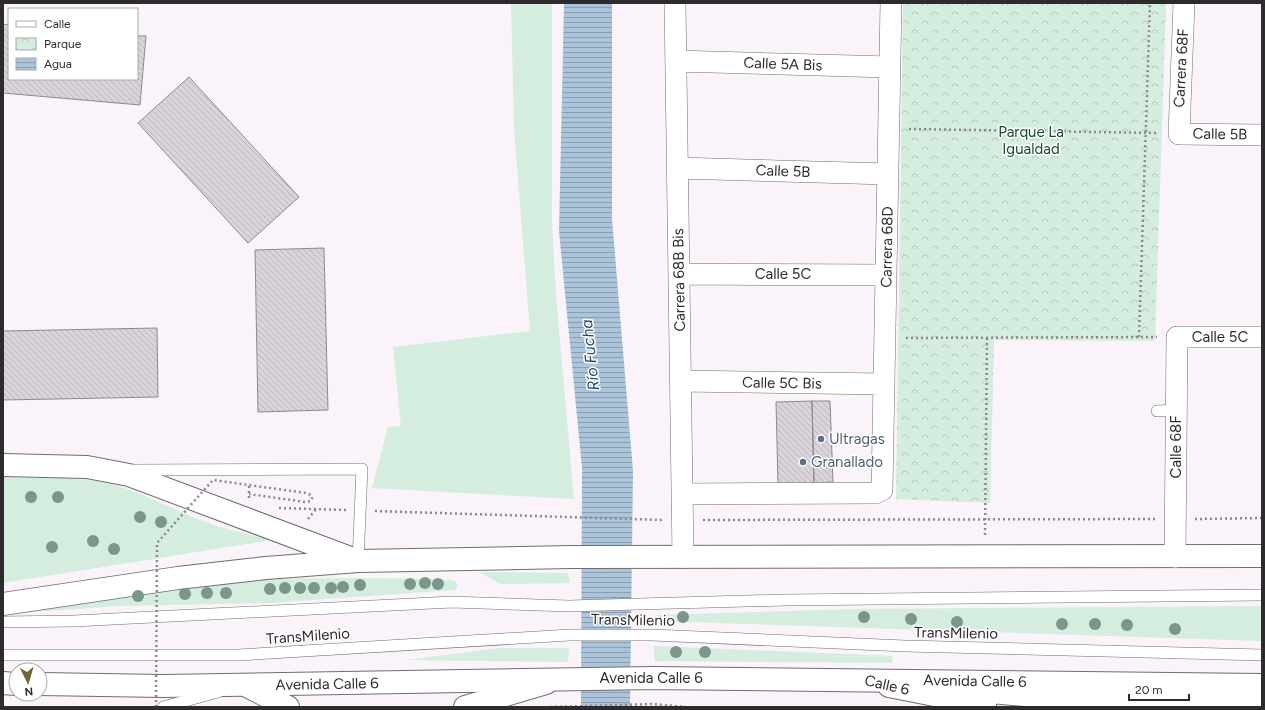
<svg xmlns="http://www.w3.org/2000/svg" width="1265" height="710" font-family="Figtree,sans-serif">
<defs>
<pattern id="park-crowns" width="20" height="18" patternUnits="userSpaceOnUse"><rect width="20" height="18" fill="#d4edde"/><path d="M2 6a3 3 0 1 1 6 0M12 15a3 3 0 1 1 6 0" fill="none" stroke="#b6cbbf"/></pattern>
<pattern id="water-rules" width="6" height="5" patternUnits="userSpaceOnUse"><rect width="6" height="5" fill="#acc4da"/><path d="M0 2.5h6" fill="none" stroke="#8c9fb1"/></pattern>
<pattern id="building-back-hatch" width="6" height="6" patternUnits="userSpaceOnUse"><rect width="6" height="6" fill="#dad3db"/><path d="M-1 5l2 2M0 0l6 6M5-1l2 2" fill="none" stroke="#bbb5bc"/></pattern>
</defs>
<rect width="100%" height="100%" fill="#faf3f9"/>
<path fill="#d4edde" d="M511 3H552V222L556 296 574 499 372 488 388 427 401 426 393 347 530 331 514 128Z
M3 477C36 478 74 476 106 483 137 490 166 506 195 518 219 528 245 533 271 540L3 583Z
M479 572 568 573 570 583 501 584Z
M350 578 440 579 455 581 458 587 455 590 270 603 120 606 3 614 117 595 262 579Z
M1262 606V641L655 621V615L858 609Z
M653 646 893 656 892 663 655 661Z
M499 648H569L568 662 406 660Z"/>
<path fill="url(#park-crowns)" d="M903 3H1166L1155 341 994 340 990 503 896 499Z"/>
<path fill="url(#water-rules)" d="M564 3H612V219L633 471 630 707H581L582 468 559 231Z"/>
<path fill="url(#building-back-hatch)" stroke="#8f898f" d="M3 24 9 25V79H137V36H146L140 105 3 93Z
M189 77 299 197 248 243 138 123Z
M324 248 328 410 258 412 255 250Z
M157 328 158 397 3 400V331Z
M812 401 814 483 778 484 776 402Z
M812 401H830L833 482 814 483Z"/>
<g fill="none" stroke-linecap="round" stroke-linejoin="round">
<defs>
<path id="service" d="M1157 411 1177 410
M134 470 362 469 358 561
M3 622 74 621 452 602 569 606 785 600 1262 595
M3 655H238L570 635H652L905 646 1262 655
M163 707 218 692"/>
<path id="minor" d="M675 3 683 557
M1184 3 1179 134 1262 135
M676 61 890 67
M677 168 888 174
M679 274 886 275
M680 381 884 384
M682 494 876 493 882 490 891 3
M1175 557 1177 337H1262"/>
<path id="tertiary" d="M245 685 288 707
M889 686 985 705
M968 690 1046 697 1262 703
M465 707 546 683"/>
<path id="trunk" d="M3 465 87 467 129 475 353 559
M3 604 178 578 266 568 358 561 571 557 1262 556
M3 683 16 684
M40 684 163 686 653 678 1262 685"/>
</defs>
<use href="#service" stroke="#726c71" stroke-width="12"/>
<use href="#minor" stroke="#726c71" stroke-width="22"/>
<use href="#tertiary" stroke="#726c71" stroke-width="24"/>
<use href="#trunk" stroke="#726c71" stroke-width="24"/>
<path stroke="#8d888d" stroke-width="2.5" stroke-dasharray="2 3" stroke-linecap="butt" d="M909 129 1158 133
M1139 337 1150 3
M906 338 1157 337
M249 498V485
M279 508 346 510
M375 511 662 520
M308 519 316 509
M1195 519 1262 518
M703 520 1156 519
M985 535 987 338
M550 707 653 704 686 707"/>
<use href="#service" stroke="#fff" stroke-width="11"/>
<use href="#minor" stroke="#fff" stroke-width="21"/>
<use href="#tertiary" stroke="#fff" stroke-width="22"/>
<use href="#trunk" stroke="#fff" stroke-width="22"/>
<path stroke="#8d888d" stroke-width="2.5" stroke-dasharray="2 3" stroke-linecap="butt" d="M156 707 157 543 213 480 306 493 311 495 312 498 311 501 305 502 249 494"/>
</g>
<g fill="#7b968b">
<circle cx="31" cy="497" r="6"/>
<circle cx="58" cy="497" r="6"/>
<circle cx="140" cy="517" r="6"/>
<circle cx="161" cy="522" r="6"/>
<circle cx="93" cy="541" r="6"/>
<circle cx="52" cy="547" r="6"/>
<circle cx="114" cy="549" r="6"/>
<circle cx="425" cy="583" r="6"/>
<circle cx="410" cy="584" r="6"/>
<circle cx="438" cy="584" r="6"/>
<circle cx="360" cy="585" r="6"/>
<circle cx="343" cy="587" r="6"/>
<circle cx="285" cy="588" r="6"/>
<circle cx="300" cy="588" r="6"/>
<circle cx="314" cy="588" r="6"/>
<circle cx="331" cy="588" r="6"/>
<circle cx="270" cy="589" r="6"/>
<circle cx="207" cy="593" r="6"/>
<circle cx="226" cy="593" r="6"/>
<circle cx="185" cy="594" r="6"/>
<circle cx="138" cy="596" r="6"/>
<circle cx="683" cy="617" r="6"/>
<circle cx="864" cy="617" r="6"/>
<circle cx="911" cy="619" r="6"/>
<circle cx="957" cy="622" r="6"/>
<circle cx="1062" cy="624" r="6"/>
<circle cx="1095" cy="624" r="6"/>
<circle cx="1127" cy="625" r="6"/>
<circle cx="1175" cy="629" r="6"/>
<circle cx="676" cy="652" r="6"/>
<circle cx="705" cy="652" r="6"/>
</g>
<g fill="#5c6f8a" stroke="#fff" stroke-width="1.5">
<circle cx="821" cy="439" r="4"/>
<circle cx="803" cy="462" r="4"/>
</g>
<g text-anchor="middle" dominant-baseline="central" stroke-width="3" stroke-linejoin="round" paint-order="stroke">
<g font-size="15" fill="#2e2b2e" stroke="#fff">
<text transform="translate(783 64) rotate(2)">Calle 5A Bis</text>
<text transform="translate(1181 68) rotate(-87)">Carrera 68F</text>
<text transform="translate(1220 134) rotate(1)">Calle 5B</text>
<text transform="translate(783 171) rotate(2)">Calle 5B</text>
<text transform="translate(887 247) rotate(-89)">Carrera 68D</text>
<text x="783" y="274">Calle 5C</text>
<text transform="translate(679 280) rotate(-91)">Carrera 68B Bis</text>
<text x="1220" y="337">Calle 5C</text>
<text transform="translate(782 383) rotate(1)">Calle 5C Bis</text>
<text transform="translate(1176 447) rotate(-90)">Calle 68F</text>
<text transform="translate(633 620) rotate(1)">TransMilenio</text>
<text transform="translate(956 633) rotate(1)">TransMilenio</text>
<text transform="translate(308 636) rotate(-4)">TransMilenio</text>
<text x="651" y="678">Avenida Calle 6</text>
<text transform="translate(975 681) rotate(1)">Avenida Calle 6</text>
<text transform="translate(327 684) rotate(-1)">Avenida Calle 6</text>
<text transform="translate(887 685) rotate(13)">Calle 6</text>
</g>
<g font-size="15" fill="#134931" stroke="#fff">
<text x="1031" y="132">Parque La<tspan x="1031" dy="17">Igualdad</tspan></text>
</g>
<g font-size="15" fill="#4e5e75" stroke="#fff" text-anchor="start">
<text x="829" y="439">Ultragas</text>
<text x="811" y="462">Granallado</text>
</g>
<g font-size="16" font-style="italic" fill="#234a6b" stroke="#fff">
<text transform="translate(590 355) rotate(-96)">Río Fucha</text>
</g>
</g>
<rect width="1265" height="710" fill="none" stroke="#2e2b2e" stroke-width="8"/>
<rect x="8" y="8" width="130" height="72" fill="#ffffff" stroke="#abaaab"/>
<rect x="16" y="21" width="20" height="6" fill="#ffffff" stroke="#abaaab"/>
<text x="44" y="28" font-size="12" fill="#2e2b2e">Calle</text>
<rect x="16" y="38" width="20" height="12" fill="url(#park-crowns)" stroke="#abaaab"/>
<text x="44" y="48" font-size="12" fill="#2e2b2e">Parque</text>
<rect x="16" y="58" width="20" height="12" fill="url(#water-rules)" stroke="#abaaab"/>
<text x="44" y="68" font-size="12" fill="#2e2b2e">Agua</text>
<g transform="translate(28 682) rotate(175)"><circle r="19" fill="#ffffff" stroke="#abaaab"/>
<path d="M0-3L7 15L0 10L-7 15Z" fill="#6d6633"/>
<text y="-6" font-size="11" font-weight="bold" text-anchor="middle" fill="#2e2b2e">N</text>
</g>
<path d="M1129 694v6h60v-6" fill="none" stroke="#2e2b2e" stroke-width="2"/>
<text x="1135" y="694" font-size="12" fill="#2e2b2e" stroke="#ffffff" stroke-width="3" paint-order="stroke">20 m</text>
</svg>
